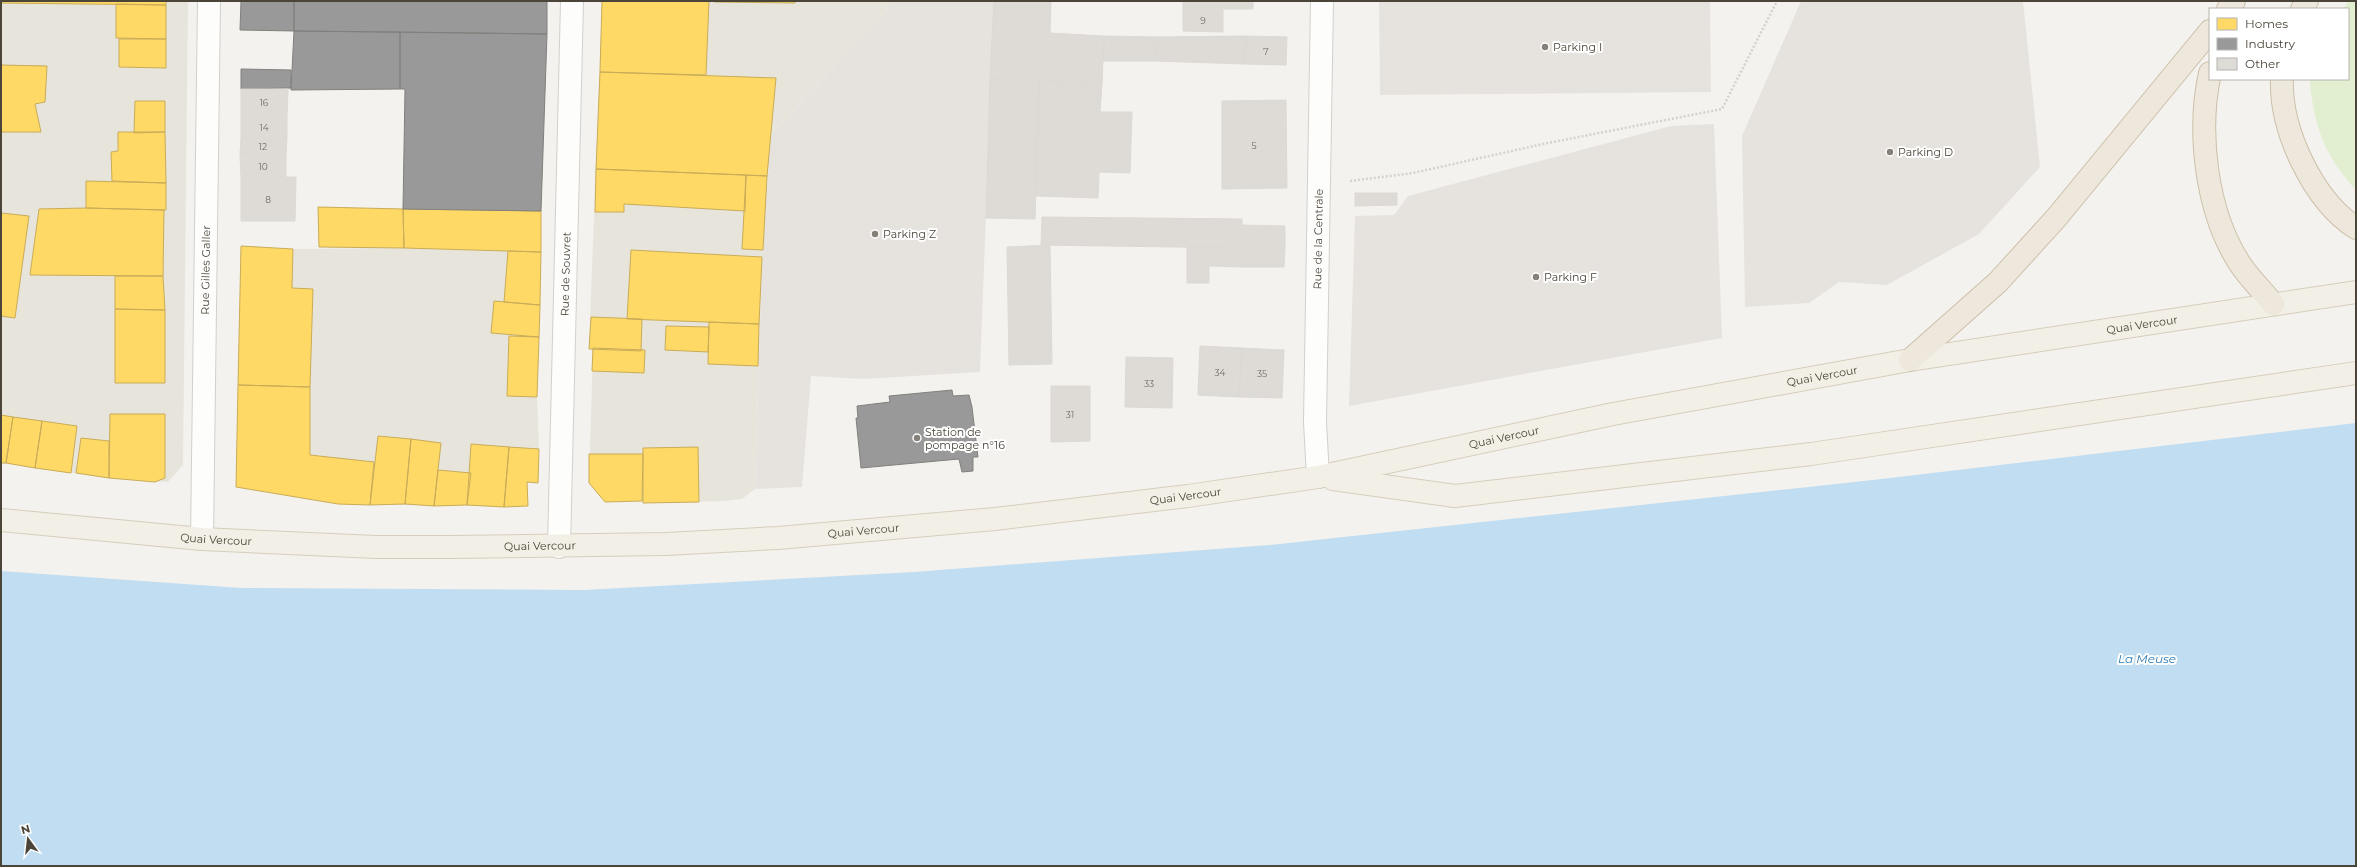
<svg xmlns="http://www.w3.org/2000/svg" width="2357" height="867" font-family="Montserrat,sans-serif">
<rect width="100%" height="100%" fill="#f4f2ee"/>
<path fill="#e7e4dc" d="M1 1H188L183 465 168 482 109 478 1 463Z
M602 1H895L771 135 762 257 755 489 742 499 725 501 643 503 642 501 589 483 593 349H589Z
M241 246 293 249 404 248 541 252 537 397 539 449 538 483H527L528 506 338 504 236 487Z"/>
<path fill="#e1eecf" d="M2349 1H2356V190C2325 156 2315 129 2310 84L2311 79H2348V9H2343Z"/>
<path fill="#e6e3df" d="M895 1H994L980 372 863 379 811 376 802 487 755 489 762 257 771 135Z
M1379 1H1710L1711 92 1380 95Z
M1801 1H2023L2040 167 1979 234 1887 285 1839 282 1809 303 1745 307 1742 136Z
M1714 124 1722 338 1349 406 1355 216 1394 215 1408 196 1671 126Z"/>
<path fill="#c0ddf1" d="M2356 423V866H1V571L241 588 585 590 914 572 1269 545 1873 480Z"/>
<path fill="#ffd966" stroke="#c9ac58" d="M1 1H166V5L1 3Z
M602 1H709L706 75 600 72Z
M795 1V3L714 2V1Z
M116 4 166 5V39L116 38Z
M119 39H166V68L119 67Z
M1 65 47 66 45 102 35 104 41 132H1Z
M600 72 776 78 767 176 596 169Z
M135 101H165V132L134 133Z
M118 132H165L166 183 112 181 111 152 118 151Z
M596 169 746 175 745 211 624 204V212H595Z
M746 175 767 176 763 250 742 249Z
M86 181 166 183V210L86 208Z
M318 207 403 209 404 248 319 247Z
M86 208 164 210 163 276 30 275 39 209Z
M403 209 541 211V252L404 248Z
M1 213 29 216 15 318 1 316Z
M241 246 293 249 292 288 313 289 310 387 238 385Z
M631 250 762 257 759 324 627 319Z
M508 251 541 252 540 305 504 302Z
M115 276H163L165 310 115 309Z
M494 301 540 305 539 337 491 333Z
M115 309 165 310V383H115Z
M591 317 642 319 641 351 589 349Z
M709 322 759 324 758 366 708 364Z
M666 326 709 327 708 352 665 350Z
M509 336 539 337 537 397 507 396Z
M593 348 645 350 644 373 592 371Z
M238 385 310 387V455L374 462 370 505 338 504 236 487Z
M110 414H165V478L155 482 109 478Z
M1 415 13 417 6 463H1Z
M13 417 42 421 35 468 6 463Z
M42 421 77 426 71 473 35 468Z
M378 436 411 439 405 504 370 505Z
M81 438 109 441V478L76 473Z
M411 439 441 443 434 506 405 504Z
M471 444 509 447 504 507 467 505Z
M509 447 539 449 538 483 527 482 528 506 504 507Z
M698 447 699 502 643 503V448Z
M589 454H643L642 501 605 502 589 483Z
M438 470 471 473 467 505 434 506Z"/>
<path fill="#999" stroke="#82807c" d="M241 1H294V31L240 30Z
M294 1H547V34L294 31Z
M294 31 400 32V89L291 90Z
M400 32 547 34 541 211 403 209 405 89H400Z
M241 69 291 70V88L241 89Z
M952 390 953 396 969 395 972 407 978 457H973V471L962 472 959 459 861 468 856 418H858L857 406 890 402 889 396Z"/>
<path fill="#dedbd6" stroke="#dcd9d4" d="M994 1H1051L1050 33 1104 36 1102 84 990 79Z
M1183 1H1253V9H1223V32L1183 31Z
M1104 36 1158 37 1156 61H1103Z
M1246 36 1245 64 1156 61 1158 37Z
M1246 36 1287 37 1286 65 1245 64Z
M990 79 1039 82 1035 219 986 218Z
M1039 82 1102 84 1100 112H1132L1130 173 1099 172 1098 198 1036 196Z
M241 89H288L287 116 241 115Z
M1286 100 1287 188 1222 189V101Z
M241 115 287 116V138H241Z
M241 138H287L286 155 240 154Z
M240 154 286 155V177H241Z
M241 177H296L295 221H241Z
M1355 193H1397V205L1355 206Z
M1042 217 1242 219V248L1041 245Z
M1242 225 1285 226V248H1242Z
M1050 245 1052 364 1009 365 1007 247Z
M1187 247H1209V283H1187Z
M1209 247 1242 248V267L1209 266Z
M1242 248H1285L1284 267H1242Z
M1200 346 1242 348 1239 397 1198 395Z
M1242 348 1284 350 1282 398 1239 397Z
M1126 357 1173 358 1172 408 1125 407Z
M1051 386H1090V441L1051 442Z"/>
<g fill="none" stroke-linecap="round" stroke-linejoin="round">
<defs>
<g id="minor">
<path id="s1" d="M1318 477 1315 422 1322 1"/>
<path id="s2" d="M202 539 209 1"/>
<path id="s3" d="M559 547 572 1"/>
</g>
<g id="major">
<path d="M1333 479 1455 496 1811 454 2356 373"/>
<path id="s4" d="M1 520 202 539 376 547H451L666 544 778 538 995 519 1188 496 1318 477 1613 414 1910 360 2356 292"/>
</g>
<path id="highway" d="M2228 9 2234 1
M2302 9 2307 1
M2210 73C2197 132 2206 212 2240 264 2249 278 2263 291 2273 304
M2282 79C2280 130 2313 200 2356 228
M1910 360 1998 282 2057 217 2210 31"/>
</defs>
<use href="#minor" stroke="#d2d0cb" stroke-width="24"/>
<use href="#major" stroke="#d6cebb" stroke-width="24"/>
<use href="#highway" stroke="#ccbfa9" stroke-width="24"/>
<path stroke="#d3d2cc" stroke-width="2.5" stroke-dasharray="2 2" stroke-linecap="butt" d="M1350 181 1413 173 1543 144 1722 109 1777 1"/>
<use href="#minor" stroke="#fdfdfc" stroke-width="22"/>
<use href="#major" stroke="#f2efe6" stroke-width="22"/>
<use href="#highway" stroke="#ede8db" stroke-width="22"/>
</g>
<g fill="#868178" stroke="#fff" stroke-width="1.5">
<circle cx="1545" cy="47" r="4"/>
<circle cx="1890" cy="152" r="4"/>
<circle cx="875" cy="234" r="4"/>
<circle cx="1536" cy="277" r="4"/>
<circle cx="917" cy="438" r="4"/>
</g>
<g text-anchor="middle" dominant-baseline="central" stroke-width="4" stroke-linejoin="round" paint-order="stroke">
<g font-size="9" fill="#706a61">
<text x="1203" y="20">9</text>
<text x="1266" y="51">7</text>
<text x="264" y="102">16</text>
<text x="264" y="127">14</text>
<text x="1254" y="145">5</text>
<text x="263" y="146">12</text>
<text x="263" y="166">10</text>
<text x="268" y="199">8</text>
<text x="1220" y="372">34</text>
<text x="1262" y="373">35</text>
<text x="1149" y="383">33</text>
<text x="1070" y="414">31</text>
</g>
<g font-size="11" fill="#4b4439" stroke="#fff" text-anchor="start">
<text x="1553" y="47">Parking I</text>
<text x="1898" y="152">Parking D</text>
<text x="883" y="234">Parking Z</text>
<text x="1544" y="277">Parking F</text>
<text x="925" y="432">Station de<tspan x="925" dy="13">pompage n°16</tspan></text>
</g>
<g font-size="11" fill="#4b4439" stroke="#fff">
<text stroke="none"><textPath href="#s1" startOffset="238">Rue de la Centrale</textPath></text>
<text stroke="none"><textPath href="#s2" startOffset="269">Rue Gilles Galler</textPath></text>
<text stroke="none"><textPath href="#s3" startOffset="273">Rue de Souvret</textPath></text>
<text stroke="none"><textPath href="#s4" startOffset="2160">Quai Vercour</textPath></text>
<text stroke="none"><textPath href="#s4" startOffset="1836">Quai Vercour</textPath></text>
<text stroke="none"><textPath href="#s4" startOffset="1512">Quai Vercour</textPath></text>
<text stroke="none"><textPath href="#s4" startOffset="1188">Quai Vercour</textPath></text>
<text stroke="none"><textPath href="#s4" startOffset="864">Quai Vercour</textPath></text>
<text stroke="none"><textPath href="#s4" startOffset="216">Quai Vercour</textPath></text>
<text stroke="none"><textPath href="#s4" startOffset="540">Quai Vercour</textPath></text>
</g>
<g font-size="12" font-style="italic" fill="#2e7ab2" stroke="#fff">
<text x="2147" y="658">La Meuse</text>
</g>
</g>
<rect width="2357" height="867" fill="none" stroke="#4b4439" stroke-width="4"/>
<rect x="2209" y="8" width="140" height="72" fill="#ffffff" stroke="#b7b4b0"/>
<rect x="2217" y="18" width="20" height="12" fill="#ffd966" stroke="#b7b4b0"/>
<text x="2245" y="28" font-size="12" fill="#4b4439">Homes</text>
<rect x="2217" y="38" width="20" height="12" fill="#999999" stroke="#b7b4b0"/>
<text x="2245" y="48" font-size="12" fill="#4b4439">Industry</text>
<rect x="2217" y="58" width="20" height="12" fill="#dedbd6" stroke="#b7b4b0"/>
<text x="2245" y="68" font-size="12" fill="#4b4439">Other</text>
<g transform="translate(28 839) rotate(345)" stroke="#ffffff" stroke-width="3" paint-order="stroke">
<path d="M0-3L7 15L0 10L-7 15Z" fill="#4b4439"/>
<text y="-6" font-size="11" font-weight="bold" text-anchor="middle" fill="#4b4439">N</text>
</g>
</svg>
